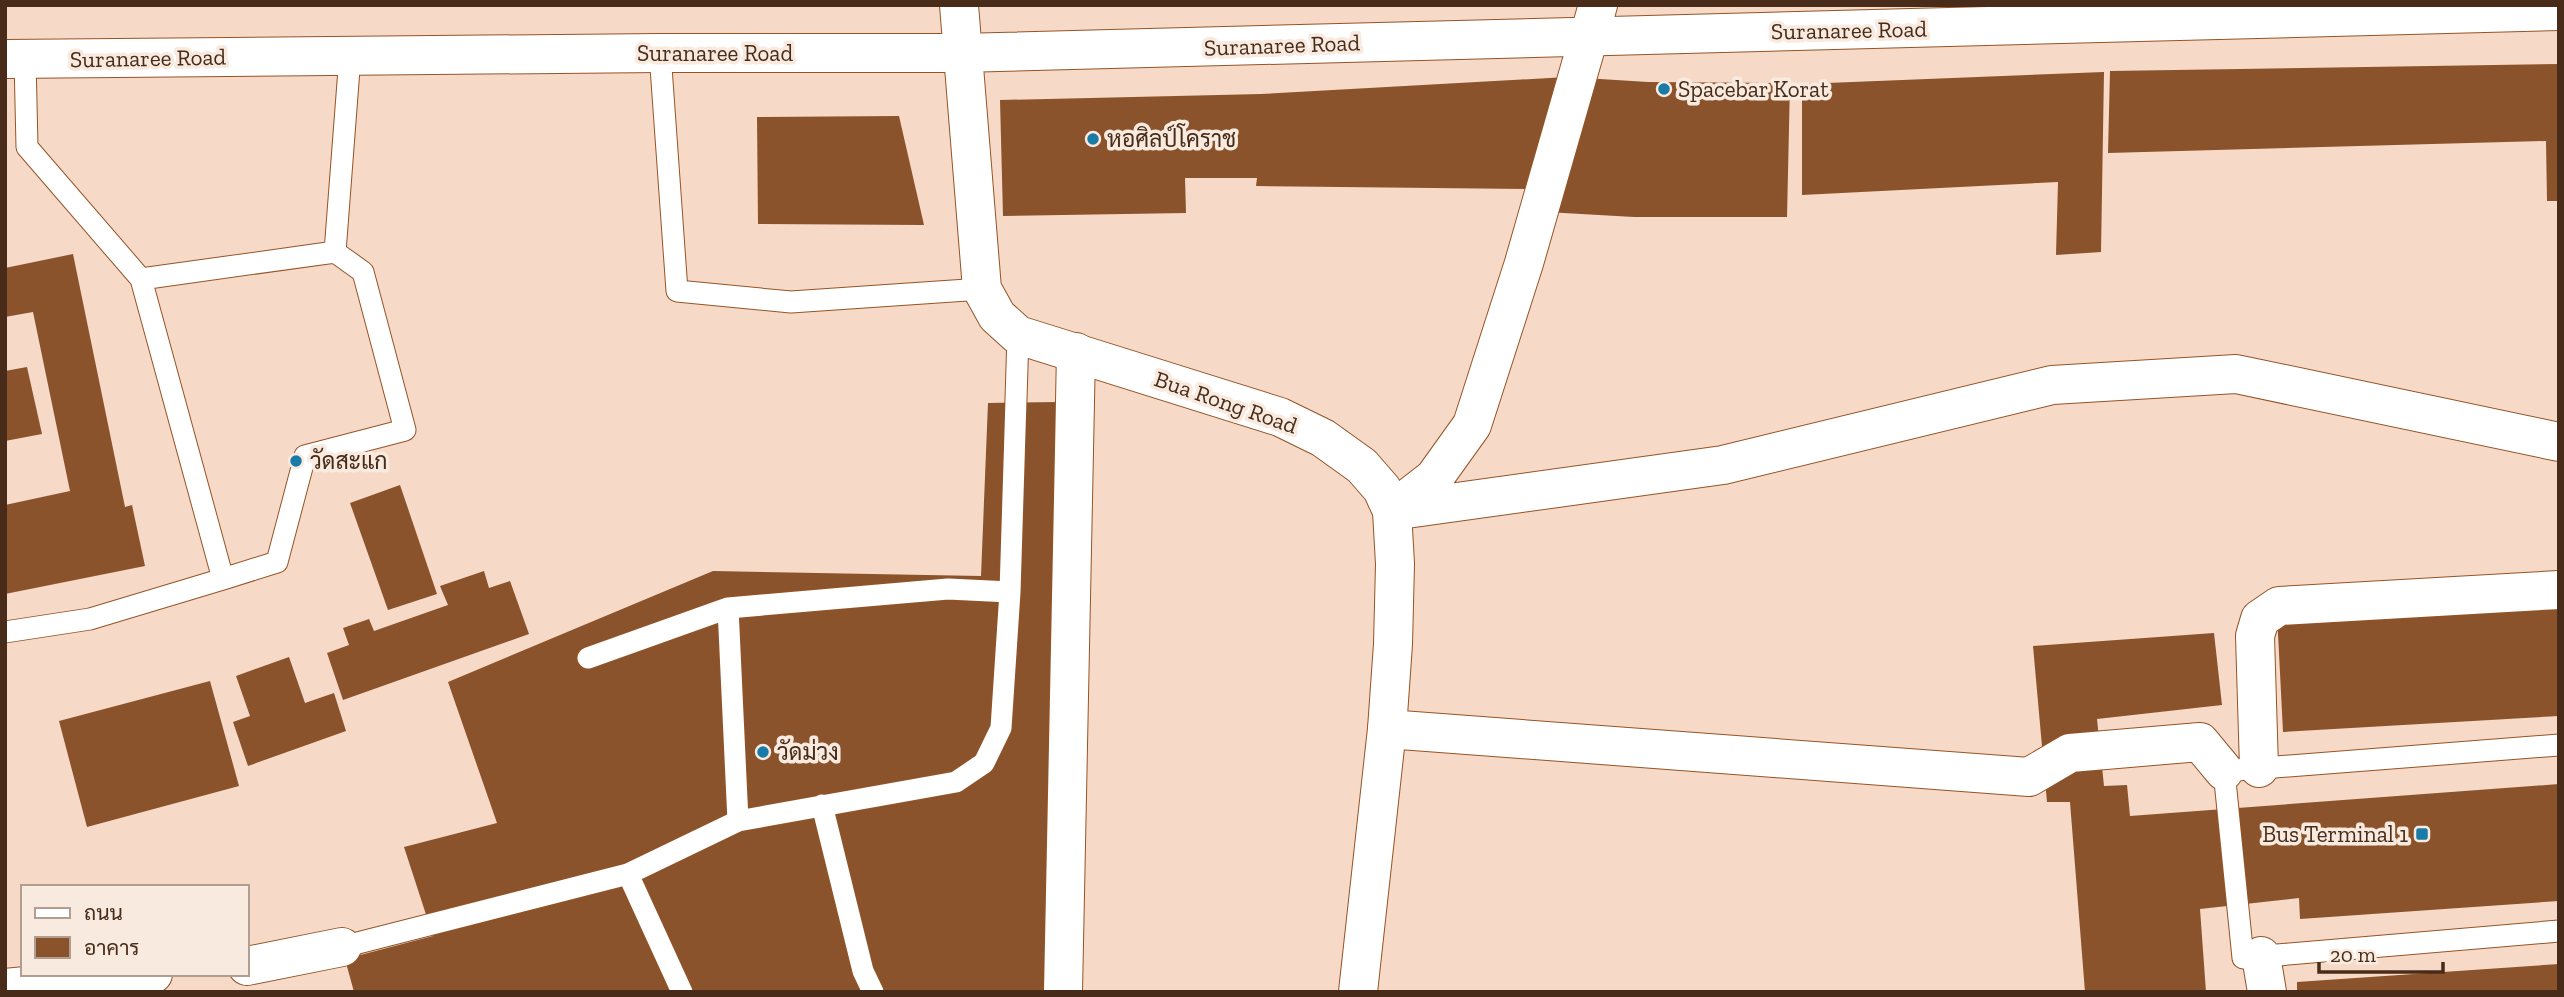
<svg xmlns="http://www.w3.org/2000/svg" width="2564" height="997" font-family="'Zilla Slab',Sarabun,serif">
<rect width="100%" height="100%" fill="#f7d9c7"/>
<path fill="#8a532b" d="M2559 64V201H2547L2546 141 2108 153 2110 71Z
M2104 72 2101 252 2056 255 2058 182 1802 195V84Z
M1567 77 1536 189 1256 186 1257 178H1185L1186 213 1003 216 1000 100 1261 94Z
M1584 78 1648 82 1790 83 1787 217H1634L1546 212Z
M899 116 924 225 758 224 757 117Z
M73 254 125 507 132 505 145 566 5 594V505L70 491 33 312 5 317V268Z
M27 367 42 434 5 441V371Z
M1062 402 1048 992H354L345 959 433 936 404 847 497 823 448 682 713 571 981 576 988 403Z
M400 485 437 594 388 610 350 503Z
M484 571 489 588 510 581 529 634 343 700 327 653 349 645 343 628 369 619 374 631 448 605 440 586Z
M2559 599V716L2283 732 2277 614Z
M2214 633 2222 705 2097 719 2104 786 2127 785 2130 816 2559 784V901L2300 919 2299 898 2200 909 2206 992H2085L2070 802H2047L2033 646Z
M289 657 305 703 334 693 346 731 248 766 233 722 250 716 236 676Z
M210 681 239 786 87 827 59 721Z
M2559 964V992H2297V982Z"/>
<g fill="none" stroke-linecap="round" stroke-linejoin="round">
<defs>
<path id="lane" d="M660 53 677 291 791 302 982 289
M25 59 27 147 141 279
M223 579 277 562 305 456 405 430 363 272 335 252
M728 608 738 821
M5 632 90 619 223 579 141 279 335 252 350 56
M588 658 728 608 948 589 1010 592
M2559 745 2224 771 2243 958 2559 931
M822 805 863 971 873 992
M628 874 738 821 956 782 984 763 1001 728 1010 592 1018 335
M342 947 628 874 682 992"/>
<path id="street" d="M1394 509 1434 478 1472 425 1524 263 1598 5
M1392 511 1723 465 2052 385 2236 374 2559 442
M1387 729 2029 777 2070 753 2200 742 2224 771
M2259 768 2255 636 2260 619 2279 606 2559 590
M2261 956 2267 992
M247 966 342 947
M5 988 153 974
M1063 992 1076 352"/>
<path id="secondary" d="M959 5 982 289 997 316 1018 335 1280 417 1323 438 1362 466 1382 489 1392 511 1395 564 1393 644 1387 729 1358 992
M5 59 660 53H961L2559 11"/>
</defs>
<use href="#lane" stroke="#945426" stroke-width="23"/>
<use href="#street" stroke="#945426" stroke-width="40"/>
<use href="#secondary" stroke="#945426" stroke-width="40"/>
<use href="#lane" stroke="#fff" stroke-width="21"/>
<use href="#street" stroke="#fff" stroke-width="38"/>
<use href="#secondary" stroke="#fff" stroke-width="38"/>
</g>
<g fill="#1a7ba7" stroke="#f9eae0" stroke-width="2.5">
<circle cx="1664" cy="89" r="7"/>
<circle cx="1093" cy="139" r="7"/>
<circle cx="296" cy="461" r="7"/>
<circle cx="763" cy="752" r="7"/>
<rect x="2415" y="827" width="14" height="14" rx="3.5"/>
</g>
<g text-anchor="middle" dominant-baseline="central" stroke-width="7" stroke-linejoin="round" paint-order="stroke">
<g font-size="23" fill="#482c19" stroke="#f9eae0">
<text transform="translate(1849 30) rotate(-1)">Suranaree Road</text>
<text transform="translate(1282 45) rotate(-2)">Suranaree Road</text>
<text x="715" y="53">Suranaree Road</text>
<text transform="translate(148 58) rotate(-1)">Suranaree Road</text>
<text transform="translate(1226 402) rotate(19)">Bua Rong Road</text>
</g>
<g font-size="23" fill="#482c19" stroke="#f9eae0" text-anchor="start">
<text x="1678" y="89">Spacebar Korat</text>
<text x="1107" y="139">หอศิลป์โคราช</text>
<text x="310" y="461">วัดสะแก</text>
<text x="777" y="752">วัดม่วง</text>
<text x="2408" y="834" text-anchor="end">Bus Terminal 1</text>
</g>
</g>
<rect width="2564" height="997" fill="none" stroke="#482c19" stroke-width="14"/>
<rect x="21" y="885" width="228" height="91" fill="#f9eae0" stroke="#b29e90" stroke-width="2"/>
<rect x="35" y="908" width="35" height="10" fill="#ffffff" stroke="#b29e90" stroke-width="2"/>
<text x="84" y="920" font-size="21" fill="#482c19">ถนน</text>
<rect x="35" y="937" width="35" height="21" fill="#8a532b" stroke="#b29e90" stroke-width="2"/>
<text x="84" y="955" font-size="21" fill="#482c19">อาคาร</text>
<path d="M2319 962v10h124v-10" fill="none" stroke="#482c19" stroke-width="3.5"/>
<text x="2330" y="962" font-size="21" fill="#482c19" stroke="#f9eae0" stroke-width="5" paint-order="stroke">20 m</text>
</svg>
